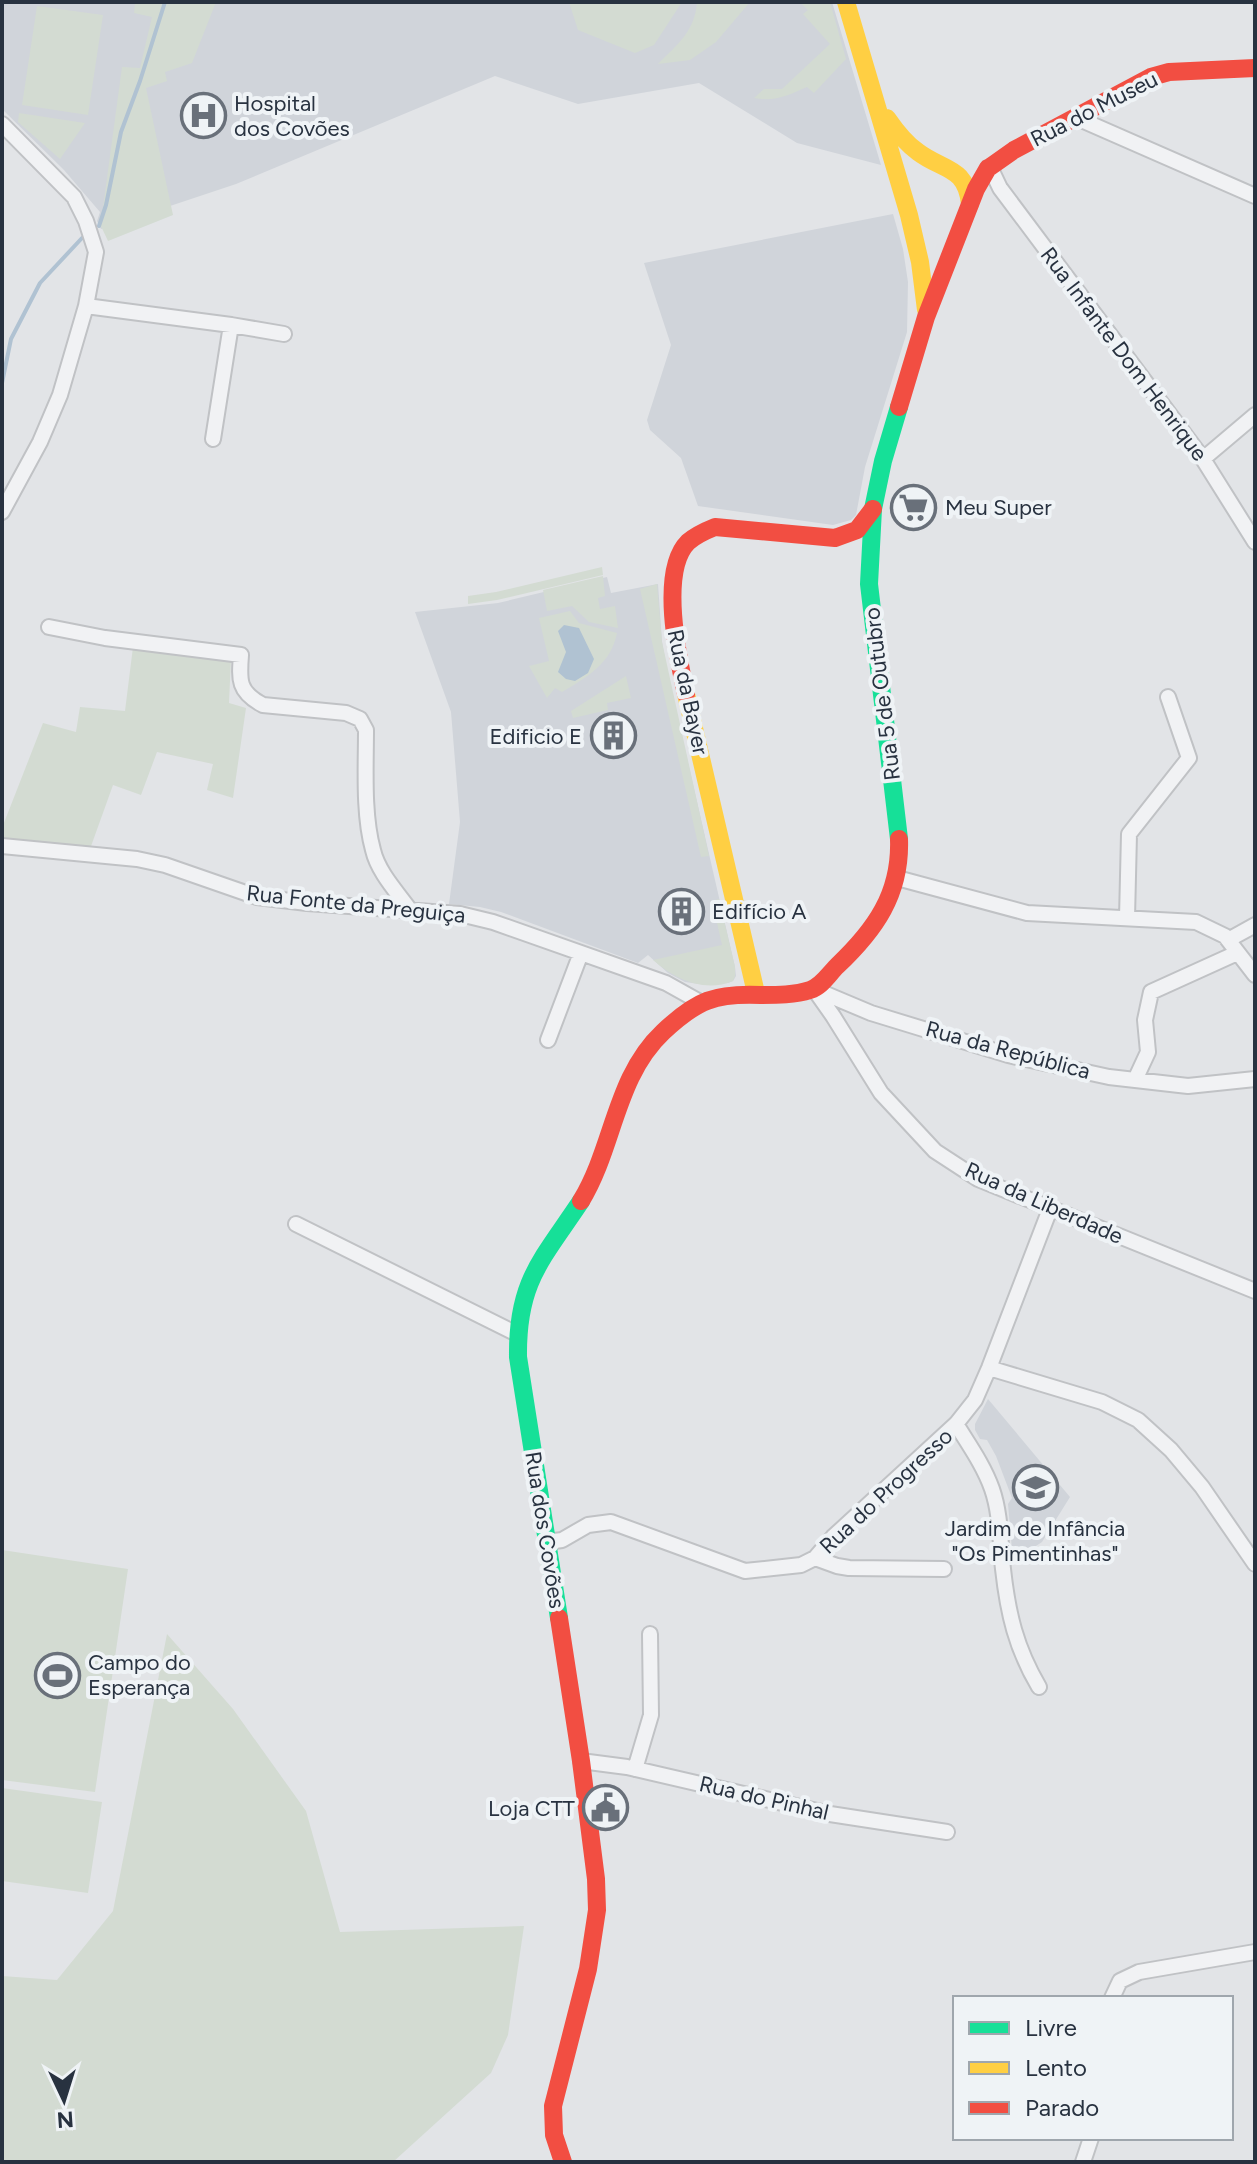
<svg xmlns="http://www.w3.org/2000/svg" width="1257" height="2164" font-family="Figtree,sans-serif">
<rect width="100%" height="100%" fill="#e2e4e7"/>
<path fill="#d0d4da" d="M2 2H832L881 165 797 143 699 83 578 104 495 76 236 184 101 229 97 221 100 212 64 170 2 109Z
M893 214 903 249 908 282 907 332 865 467 856 515 851 520 833 525 698 506 681 458 650 430 647 420 671 345 644 263Z
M607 577 611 593 658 584 662 642 669 680 735 967 736 976 733 981 728 983 707 985 685 982 668 973 648 955 638 963 501 912 480 907 449 904 460 822 451 712 415 612 498 603Z
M988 1399 1070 1497 1042 1542 1013 1561 1008 1504 1012 1498 996 1456 987 1440 980 1439 975 1430V1424Z"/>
<path fill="#d3dbd2" d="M135 2H216L192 63 165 72 167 81 146 88 173 215 108 241 99 222 102 215 122 67 140 68 152 17 134 13Z
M569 2H682L654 45 635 53 578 30Z
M697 2H750L716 42 690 60 658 64C678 44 695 31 697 2Z
M800 2H830L846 59 814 93 807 87C789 95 775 102 754 98L764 89H782L830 44 803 14 808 10Z
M37 6 103 15 88 115 22 105Z
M19 113 85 123 60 159 18 122Z
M602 567 603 575 497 600 468 604V596L496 592Z
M603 576 605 596 598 598 600 609 615 606 618 628 589 622 572 606 547 611 543 590Z
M657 584 662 642 709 856 701 857 640 589Z
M570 611 579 623 617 633C611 664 587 677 562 692L555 688 547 698 529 666 549 661 539 618Z
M133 647 231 659 229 703 246 708 233 798 207 790 213 764 157 752 141 795 113 785 90 849 2 840V828L43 723 76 732 80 707 125 711Z
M626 676 631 698 607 703 608 710 573 718 571 711Z
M719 899 735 967V976L733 981C704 993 675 979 653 960L722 945 712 901Z
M2 1550 128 1569 95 1792 2 1780Z
M167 1634 233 1709 306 1811 340 1932 524 1926 508 2035 491 2073 393 2162H2V1976L57 1980 113 1911Z
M2 1788 102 1802 88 1893 2 1881Z"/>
<path fill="#b0c2d2" d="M564 625 579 628 594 659 588 673 575 681 566 679 558 672 566 652 558 631Z"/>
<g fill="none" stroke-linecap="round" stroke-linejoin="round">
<path stroke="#b0c2d2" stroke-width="4" d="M99 226 106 205 121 132 140 81 165 2
M2 383 11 339 40 283 82 238"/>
<defs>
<path id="street" d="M1077 118 1255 196
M2 124 74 197 86 221 96 252 86 306 60 395 40 442 2 512
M988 168 990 167 1000 188 1203 459 1255 542
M86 306 231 325 284 334
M213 439 231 325
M1203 459 1255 415
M49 627 105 638 241 655C239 680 238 692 263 705L346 713 360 719 366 730C366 767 363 814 373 850 378 872 397 892 410 910
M2 846 137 859 165 865 257 897 307 903 460 914 493 922 666 983 700 1002
M897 878 1027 913 1196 922 1225 936 1255 975
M1127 918 1129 834 1189 758 1168 697
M1228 940 1255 925
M814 989 833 1016 881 1093 935 1151 978 1179 1255 1291
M814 989 871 1013 1008 1055 1109 1077 1188 1086 1255 1079
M548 1040 581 953
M1135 1080 1148 1052 1145 1020 1151 992 1237 953
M296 1224 517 1334
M989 1368 1102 1402 1138 1420 1171 1450 1202 1487 1255 1564
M956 1424C969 1445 984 1466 992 1489 1001 1515 1000 1543 1003 1569 1008 1614 1016 1648 1039 1687
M547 1542 562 1540 588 1525 611 1522 745 1571 801 1565 815 1558 833 1537 956 1424 975 1400 989 1368 1050 1209
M815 1558 837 1566 849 1568 944 1569
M581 1761 627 1767 830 1814 947 1832
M635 1769 651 1715 650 1634
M1112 1998 1120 1981 1139 1972 1255 1952
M1083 2162 1091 2138"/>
</defs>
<use href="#street" stroke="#c0c2c5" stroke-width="18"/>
<use href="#street" stroke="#f1f2f4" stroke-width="14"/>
<path stroke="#16e098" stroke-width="18" d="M899 407 883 461 873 509 869 584 899 839
M559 1618 518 1357C517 1281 542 1260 581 1201"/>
<path stroke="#ffcf43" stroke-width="18" d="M846 2 909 215 920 262 926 310
M887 118C896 131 905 143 918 152 943 171 966 166 970 204
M686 694 756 993"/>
<path stroke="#f24e42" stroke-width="18" d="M990 167 1014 150 1151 77 1169 72 1255 68
M899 407 926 317 976 189 988 168
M686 694C678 658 659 571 688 542 696 535 705 531 715 527L835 538 857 530 873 509
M581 1201C614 1147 615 1077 663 1032 697 1000 715 993 761 995 777 995 795 995 810 990 822 986 828 975 837 966 875 930 901 894 899 839
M559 1618 581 1761 596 1879 597 1910 588 1969 553 2106 554 2135 563 2162"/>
</g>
<defs>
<symbol id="hospital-ring" viewBox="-11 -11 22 22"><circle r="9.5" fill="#eff3f6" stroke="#69707a" stroke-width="1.5"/><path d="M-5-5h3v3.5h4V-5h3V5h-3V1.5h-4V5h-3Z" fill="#69707a"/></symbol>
<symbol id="supermarket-ring" viewBox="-11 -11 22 22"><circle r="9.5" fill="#eff3f6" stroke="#69707a" stroke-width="1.5"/><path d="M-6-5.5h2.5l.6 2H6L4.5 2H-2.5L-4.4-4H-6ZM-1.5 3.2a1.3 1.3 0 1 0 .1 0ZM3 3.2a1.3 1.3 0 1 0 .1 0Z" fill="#69707a"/></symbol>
<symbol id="building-ring" viewBox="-11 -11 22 22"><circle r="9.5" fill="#eff3f6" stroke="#69707a" stroke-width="1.5"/><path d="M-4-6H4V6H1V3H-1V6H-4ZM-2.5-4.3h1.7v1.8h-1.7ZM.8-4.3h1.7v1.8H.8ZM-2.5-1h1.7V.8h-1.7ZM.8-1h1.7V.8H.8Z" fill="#69707a"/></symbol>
<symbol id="school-ring" viewBox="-11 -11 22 22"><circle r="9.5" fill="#eff3f6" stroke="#69707a" stroke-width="1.5"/><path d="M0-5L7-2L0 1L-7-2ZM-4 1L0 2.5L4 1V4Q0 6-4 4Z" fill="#69707a"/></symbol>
<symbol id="stadium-ring" viewBox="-11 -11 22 22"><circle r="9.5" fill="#eff3f6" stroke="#69707a" stroke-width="1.5"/><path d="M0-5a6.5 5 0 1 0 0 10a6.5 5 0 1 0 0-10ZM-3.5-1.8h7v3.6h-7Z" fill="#69707a"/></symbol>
<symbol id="civic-ring" viewBox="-11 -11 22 22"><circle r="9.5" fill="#eff3f6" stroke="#69707a" stroke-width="1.5"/><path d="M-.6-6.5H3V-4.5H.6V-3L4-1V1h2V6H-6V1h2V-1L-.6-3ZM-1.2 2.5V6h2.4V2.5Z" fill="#69707a"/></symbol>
</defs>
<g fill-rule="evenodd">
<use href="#hospital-ring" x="178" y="90" width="51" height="51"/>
<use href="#supermarket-ring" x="888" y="482" width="51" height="51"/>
<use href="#building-ring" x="588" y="710" width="51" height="51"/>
<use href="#building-ring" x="656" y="886" width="51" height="51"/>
<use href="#school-ring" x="1010" y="1462" width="51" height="51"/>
<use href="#stadium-ring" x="32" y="1650" width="51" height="51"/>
<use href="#civic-ring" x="580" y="1782" width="51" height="51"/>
</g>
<g text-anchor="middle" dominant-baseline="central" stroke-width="8" stroke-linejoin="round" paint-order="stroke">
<g font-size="22" fill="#283240" stroke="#eff3f6" text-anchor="start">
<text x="234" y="103">Hospital<tspan x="234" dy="25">dos Covões</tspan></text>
<text x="945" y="507">Meu Super</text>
<text x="582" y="736" text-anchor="end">Edificio E</text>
<text x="712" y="911">Edifício A</text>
<text x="1035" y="1528" text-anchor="middle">Jardim de Infância<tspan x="1035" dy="25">"Os Pimentinhas"</tspan></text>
<text x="88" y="1662">Campo do<tspan x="88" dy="25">Esperança</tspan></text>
<text x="575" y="1808" text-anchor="end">Loja CTT</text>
</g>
<g font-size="22" fill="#283240" stroke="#eff3f6">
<text transform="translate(1094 109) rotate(-27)">Rua do Museu</text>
<text transform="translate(1124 354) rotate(53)">Rua Infante Dom Henrique</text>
<text transform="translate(688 692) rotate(78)">Rua da Bayer</text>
<text transform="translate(882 694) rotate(-97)">Rua 5 de Outubro</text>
<text transform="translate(356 904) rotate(6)">Rua Fonte da Preguiça</text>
<text transform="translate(1008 1050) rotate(15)">Rua da República</text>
<text transform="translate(1044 1203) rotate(24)">Rua da Liberdade</text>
<text transform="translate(886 1491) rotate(-43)">Rua do Progresso</text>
<text transform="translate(545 1530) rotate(81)">Rua dos Covões</text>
<text transform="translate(764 1798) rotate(13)">Rua do Pinhal</text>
</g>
</g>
<rect width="1257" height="2164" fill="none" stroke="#283240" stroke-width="8"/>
<rect x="953" y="1996" width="280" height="144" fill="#eff3f6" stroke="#9fa6ad" stroke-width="2"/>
<rect x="969" y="2022" width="40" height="12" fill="#16e098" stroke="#9fa6ad" stroke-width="2"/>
<text x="1025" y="2036" font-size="24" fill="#283240">Livre</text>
<rect x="969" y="2062" width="40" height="12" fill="#ffcf43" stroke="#9fa6ad" stroke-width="2"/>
<text x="1025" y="2076" font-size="24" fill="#283240">Lento</text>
<rect x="969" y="2102" width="40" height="12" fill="#f24e42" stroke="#9fa6ad" stroke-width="2"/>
<text x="1025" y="2116" font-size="24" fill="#283240">Parado</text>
<g transform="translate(64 2100) rotate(176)" stroke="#eff3f6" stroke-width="6" paint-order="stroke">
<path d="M0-6L14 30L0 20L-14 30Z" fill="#283240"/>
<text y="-12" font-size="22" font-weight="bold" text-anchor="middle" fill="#283240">N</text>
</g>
</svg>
